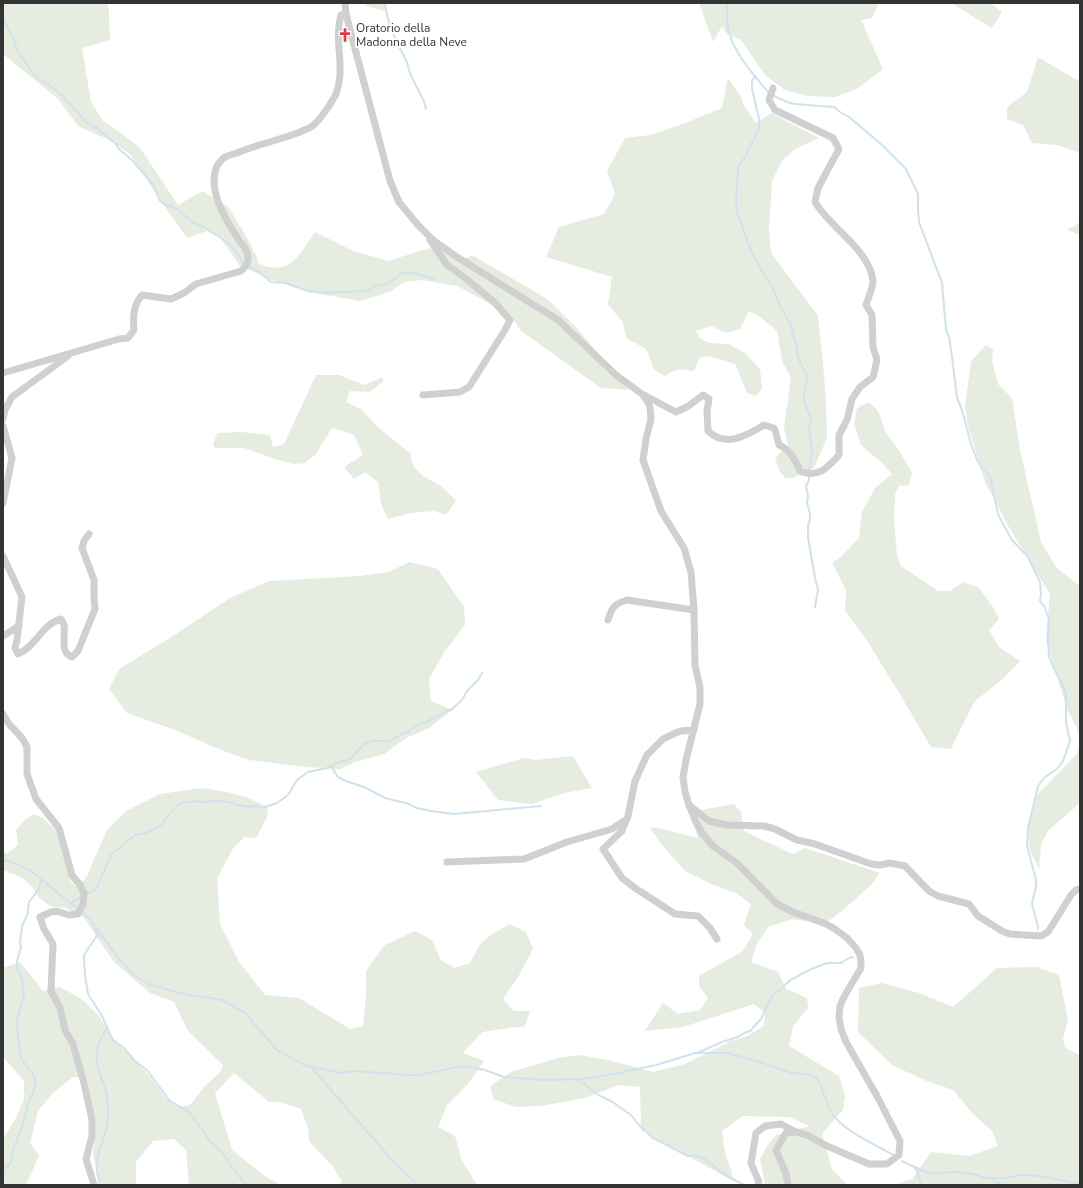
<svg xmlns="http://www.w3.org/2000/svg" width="1083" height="1188" font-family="'Nunito Sans',sans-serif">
<rect width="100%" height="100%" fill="#fff"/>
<path fill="#e6ecdf" d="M3 3H107L109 12 110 40 82 48 91 102 103 121 121 133 140 148 178 205 202 191 228 207 242 229 255 253 259 264C291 277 299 254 315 232L353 251 389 261 419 251 438 247 460 262 472 255 547 299 574 325 629 390 601 388 520 330 510 314 457 286 422 280 404 282 389 292 360 301 310 292 266 278 239 265 220 237 207 231 187 238 156 194 131 155 112 141 79 127 59 100 3 54Z
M366 3H388L384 11 366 6Z
M699 3H879L872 18 861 20 883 69 857 89 835 97 807 96 785 90 765 75 741 40 727 34 722 26 713 42Z
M951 3H990L1002 12 992 28Z
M1038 57 1073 78 1080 81V153L1057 145 1032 143 1023 125 1007 119V107L1027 92Z
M728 78 741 97 744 106 756 123 771 113 819 138 795 149 782 161 772 181 769 229 771 253 818 316 823 362 826 402 827 438 814 468 793 478H786L780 472 775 458 788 445 784 428 791 378 782 361 777 331 759 316 749 311 740 329 726 333 712 326 696 331 701 339 710 343 728 344 745 353 760 369 762 388 756 396 747 393 735 364 709 356 700 357 694 371 678 369 664 376 654 369 646 349 626 338 623 323 608 304 612 277 546 257 559 227 604 214 615 194 607 171 625 138 650 135 680 125 722 108Z
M1080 222V235L1067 230Z
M986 345 993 349 992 361 998 384 1012 398 1020 450 1041 542 1056 567 1078 585H1080V735L1067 709 1046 640 1050 594 1007 524 985 482 968 426 965 406 971 361Z
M316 375H339L364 385 383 377V382L369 392 350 391 346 402 361 409 379 428 411 454C411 474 428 477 442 487 447 491 451 496 456 501L446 515 434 511 411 513 388 519 381 504 378 482 365 472 354 479 344 467 363 455 354 435 332 428 315 455 305 463 295 464 278 460 244 448H215L213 443 218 433 241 432 270 435 273 447 284 444Z
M869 402 878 411 886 433 898 449 912 473 909 485 899 486 895 494 894 521 897 555 901 566 938 591H950L963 582 979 588 993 607 999 619 989 630 999 647 1020 661 1003 679 975 701 962 726 951 749 931 747 901 696 866 639 845 611 846 590 832 563 841 557 859 538 862 512 875 488 892 474 882 463 861 445 854 424 857 408Z
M409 562 438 569 464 607 465 625 445 651 429 679 431 701 452 710 429 728 406 738 384 754 358 761 340 769 306 767 249 760 221 750 175 730 127 713 109 689 119 669 173 636 230 598 269 581 360 576 389 572Z
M1080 742V802L1073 809 1048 831 1041 845 1039 869 1030 851 1027 828 1036 796 1077 754Z
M573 756 592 788 564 793 532 804 498 800 476 772 524 758 536 760Z
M202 788 227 792 246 797 268 807 267 817 256 838 244 837 232 850 217 879 220 924 239 962 265 995 299 998 350 1029 363 1026 366 995V971L385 945 415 931 432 940 441 960 454 968 470 963 480 944 491 935 509 924 526 932 533 949 518 977 503 999 514 1011H530L525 1026 482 1032 463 1053 484 1061 467 1085 447 1105 438 1127 455 1136 462 1161 477 1185H339L342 1182 334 1168 309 1141 308 1128 301 1109 280 1102H269L234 1073 215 1093 232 1150 266 1177 281 1185H189L186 1150 174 1139 153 1141 136 1162V1185H100L93 1154 96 1127 87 1078 73 1077 52 1094 38 1111 30 1143 39 1156 26 1185H3V1139L17 1116 24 1099V1081L3 1057V968L20 962 43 991 60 987 82 999 99 1016 113 1039 148 1074 166 1098 181 1107 189 1105 192 1103 203 1088 221 1071 223 1065 188 1031 174 1002 150 993 114 962 84 918 66 908 50 906 39 898 33 888 23 878 3 870V852L7 853 18 845 16 830 26 819 33 814 43 818 59 833 71 882 76 886 86 878 107 830 126 811 160 794Z
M734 804 741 812 743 830 754 836 793 854 805 848 880 873 872 884 843 910 824 924 792 919 768 927 757 944 751 962 778 972 786 989 807 998 808 1008 793 1026 789 1046 839 1076 845 1096 843 1110 822 1134 832 1169 847 1185H765L760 1159 767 1146 776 1135 810 1126 789 1117 743 1116 722 1131 725 1153 731 1169 733 1181 641 1130 640 1087 619 1085 585 1098 541 1106 516 1107 493 1099 490 1086 511 1072 558 1058 579 1055 608 1060 653 1072 685 1064 731 1041 747 1036 764 1026 765 1013 754 1004 683 1027 645 1031 663 1003 678 1014 700 1010 708 998 699 986V976L743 951 753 934 744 925 751 904 736 893 716 886 685 871 662 845 650 828H659L698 838 690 812Z
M1037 967 1059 975 1068 1020 1063 1039 1065 1048 1080 1055V1185H894L912 1179 931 1152 969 1156 998 1146 992 1131 972 1113 953 1090 924 1080 892 1065 858 1032 859 988 882 983 919 993 953 1007 997 968Z"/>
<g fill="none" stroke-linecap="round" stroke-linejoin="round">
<path stroke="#cfe2ee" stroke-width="2" d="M385 3C387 23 396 41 405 58 408 63 408 70 411 75 415 87 424 96 426 109
M727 3C728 11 726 20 728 28 733 53 753 74 769 93
M3 20 13 38 18 52 35 76 59 92 81 116 85 122 96 128 116 144 119 149 133 161 154 186 160 201 163 203 167 206 173 207 180 211 192 222 202 226 218 236 229 244 238 254 244 265 260 272 271 282 285 283 308 291 326 293 367 291 377 285 388 284 402 273H415L434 279
M755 76 752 81V89L759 119V128L745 157 740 164 738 169 736 201 737 212 752 253 762 271 772 287 780 306 791 325 794 338 796 343 798 358 806 374 807 378 804 395V402L811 417 809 431 812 450 809 471
M772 95 787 102 794 104 834 107 840 112 849 117 881 144 906 169 918 194V209L919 222 942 283 946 330 949 337 951 349 957 398 962 410 971 444 977 460 983 470 987 473 990 477 998 514 1002 522 1012 540 1028 557 1040 582 1041 594 1040 601 1044 606 1049 619 1048 640 1049 656 1052 664 1066 693V722L1070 741 1063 761 1057 769 1045 777 1038 786 1028 828 1027 846 1036 880V887L1032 903 1033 908 1038 927V929
M809 475V480L806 486 808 496 807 503 810 514V519L808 526V538L815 578 818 590 815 607
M331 766 338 777 346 781 364 787 385 798 409 804 417 808 431 811 454 814 541 806
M3 860 14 863 31 871 89 918 118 958 135 976 149 984 179 993 222 1000 244 1012 277 1050 304 1065 341 1073 353 1071 409 1075H419L463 1066 485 1070 504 1077 545 1080 582 1079 614 1074 656 1065 695 1053H727L757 1061 792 1073 804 1074 816 1077C823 1088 825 1100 831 1111 839 1129 876 1145 893 1155
M85 895 96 889 111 855 135 835 146 833 155 829 161 825 171 812 181 802H193L199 801 204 802 216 801 228 802 237 805 250 807 257 806 262 808 277 803 288 795 297 780 308 772 327 768 337 763 350 759 364 744 373 741H390L402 734 408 732 410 730 418 725 424 723 452 709 462 700 467 691 478 680 482 673
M70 903 82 897
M95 928 97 934 96 937 84 955V961L85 975 88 994 102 1016 113 1040 124 1048 135 1061 147 1070 170 1101 188 1111 204 1132 209 1140 222 1152 236 1173 247 1185
M697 1053 722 1042 738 1037 744 1033 750 1031 761 1019 772 996 781 989 789 981 809 970 822 965 827 963H841L849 958 853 957
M311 1067 391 1159 418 1185
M575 1079 585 1085 600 1096 611 1101 631 1115 639 1125 653 1138 688 1156 693 1155 702 1157 724 1174 744 1185
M902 1161 910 1165 928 1173 960 1172 973 1174 985 1178H1005L1021 1175 1040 1176 1080 1184
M914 1167 917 1171 921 1185
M3 1170 9 1165 11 1162 12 1153 24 1121 28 1104 34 1090 36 1082 32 1073 23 1061 21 1056 16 1023 24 996 22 978 17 968V961L21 947 20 942 22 926 28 913V910L29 902 39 889 41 879
M991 1179 1002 1185
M100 1185C97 1175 95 1162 99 1152 103 1141 107 1131 108 1119 108 1109 108 1098 105 1088 104 1083 101 1079 100 1074 93 1055 97 1044 107 1028"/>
<path stroke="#d0d0d0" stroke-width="7" d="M345 3 346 13 349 26 390 181 399 202 418 225 433 240 457 257 558 320 616 375 642 394 647 401 650 407 651 419 646 439 643 460 661 511 684 548 691 572 694 610 695 665 700 688V704L686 760 683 777 685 792 689 805 695 820 702 833 713 846 738 864 777 904 793 912 826 924 835 929 847 938 856 948 860 955 861 962V968L845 995 840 1006 839 1017 841 1029 846 1042 877 1096 900 1141 899 1155 887 1164H869L827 1146 807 1135 796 1132 786 1133 776 1150 786 1174 788 1185
M3 373 119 339 128 338 134 330C133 318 133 305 142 295L171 299 184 293 196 284 241 271C247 266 250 260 247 252 245 247 240 242 237 237 225 218 207 190 217 166 218 164 222 159 225 157 229 155 235 154 239 152 259 144 280 140 300 132 303 130 308 129 311 127 319 122 330 105 335 96 347 69 333 41 341 15L346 13
M423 395 460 392 469 387 505 330 510 320 495 303 464 277 447 265 430 240
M644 395 676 412 687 407 703 395 709 399 707 411 708 431C726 448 746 436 764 425L774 428 776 433 779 445C790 449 796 461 800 471 818 479 828 467 839 455V435L847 420 852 399 860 387 873 377 877 360 873 347 872 315 866 305C868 298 873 288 873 281 870 250 830 228 815 202L818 188 839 149 833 138 775 110 769 100 773 88
M3 419 5 410 12 397 68 356
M3 426 12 458 3 503
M3 556 22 597 17 640 15 648 18 654C35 648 42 624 61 619 62 621 63 623 64 625 66 636 59 652 72 657L78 651 95 609 94 598V580L82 548 84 541 89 534
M608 620C612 607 614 604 627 600L694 610
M3 636 19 626
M3 714 9 724 22 738 27 747V774L36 799 59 828 72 875 80 885 84 893 83 904 78 914 69 915 56 911 51 912 40 917 44 929 53 944 51 991 60 1008 65 1030 73 1044 84 1083 92 1120V1136L86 1159 94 1185
M694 730 680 731 663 739 647 755 635 781 628 816 622 831 603 849 622 878 635 888 675 914 698 916 710 928 717 939
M689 805 709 821 726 825 764 826 775 829 797 840 815 844 871 864 880 865 890 863 905 866 929 891 938 896 969 904 978 916 1002 931 1010 934 1041 936 1048 932 1071 895 1076 890 1080 889
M447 862 524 859 567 842 612 829 627 819
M758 1185 759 1182 751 1163 756 1133 765 1126 781 1124 796 1132"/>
</g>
<defs>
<symbol id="church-bare" viewBox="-9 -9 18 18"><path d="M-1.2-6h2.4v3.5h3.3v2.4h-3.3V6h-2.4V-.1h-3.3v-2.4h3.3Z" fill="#e63946" stroke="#fff" stroke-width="2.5" paint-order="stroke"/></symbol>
</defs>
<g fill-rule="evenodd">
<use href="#church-bare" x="335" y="25" width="20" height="20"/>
</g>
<g text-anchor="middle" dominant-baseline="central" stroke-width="4" stroke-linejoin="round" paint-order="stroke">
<g font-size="12" fill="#333" stroke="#fff" text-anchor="start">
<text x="356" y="28">Oratorio della<tspan x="356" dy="14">Madonna della Neve</tspan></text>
</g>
</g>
<rect width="1083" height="1188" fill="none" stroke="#333333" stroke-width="8"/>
</svg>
